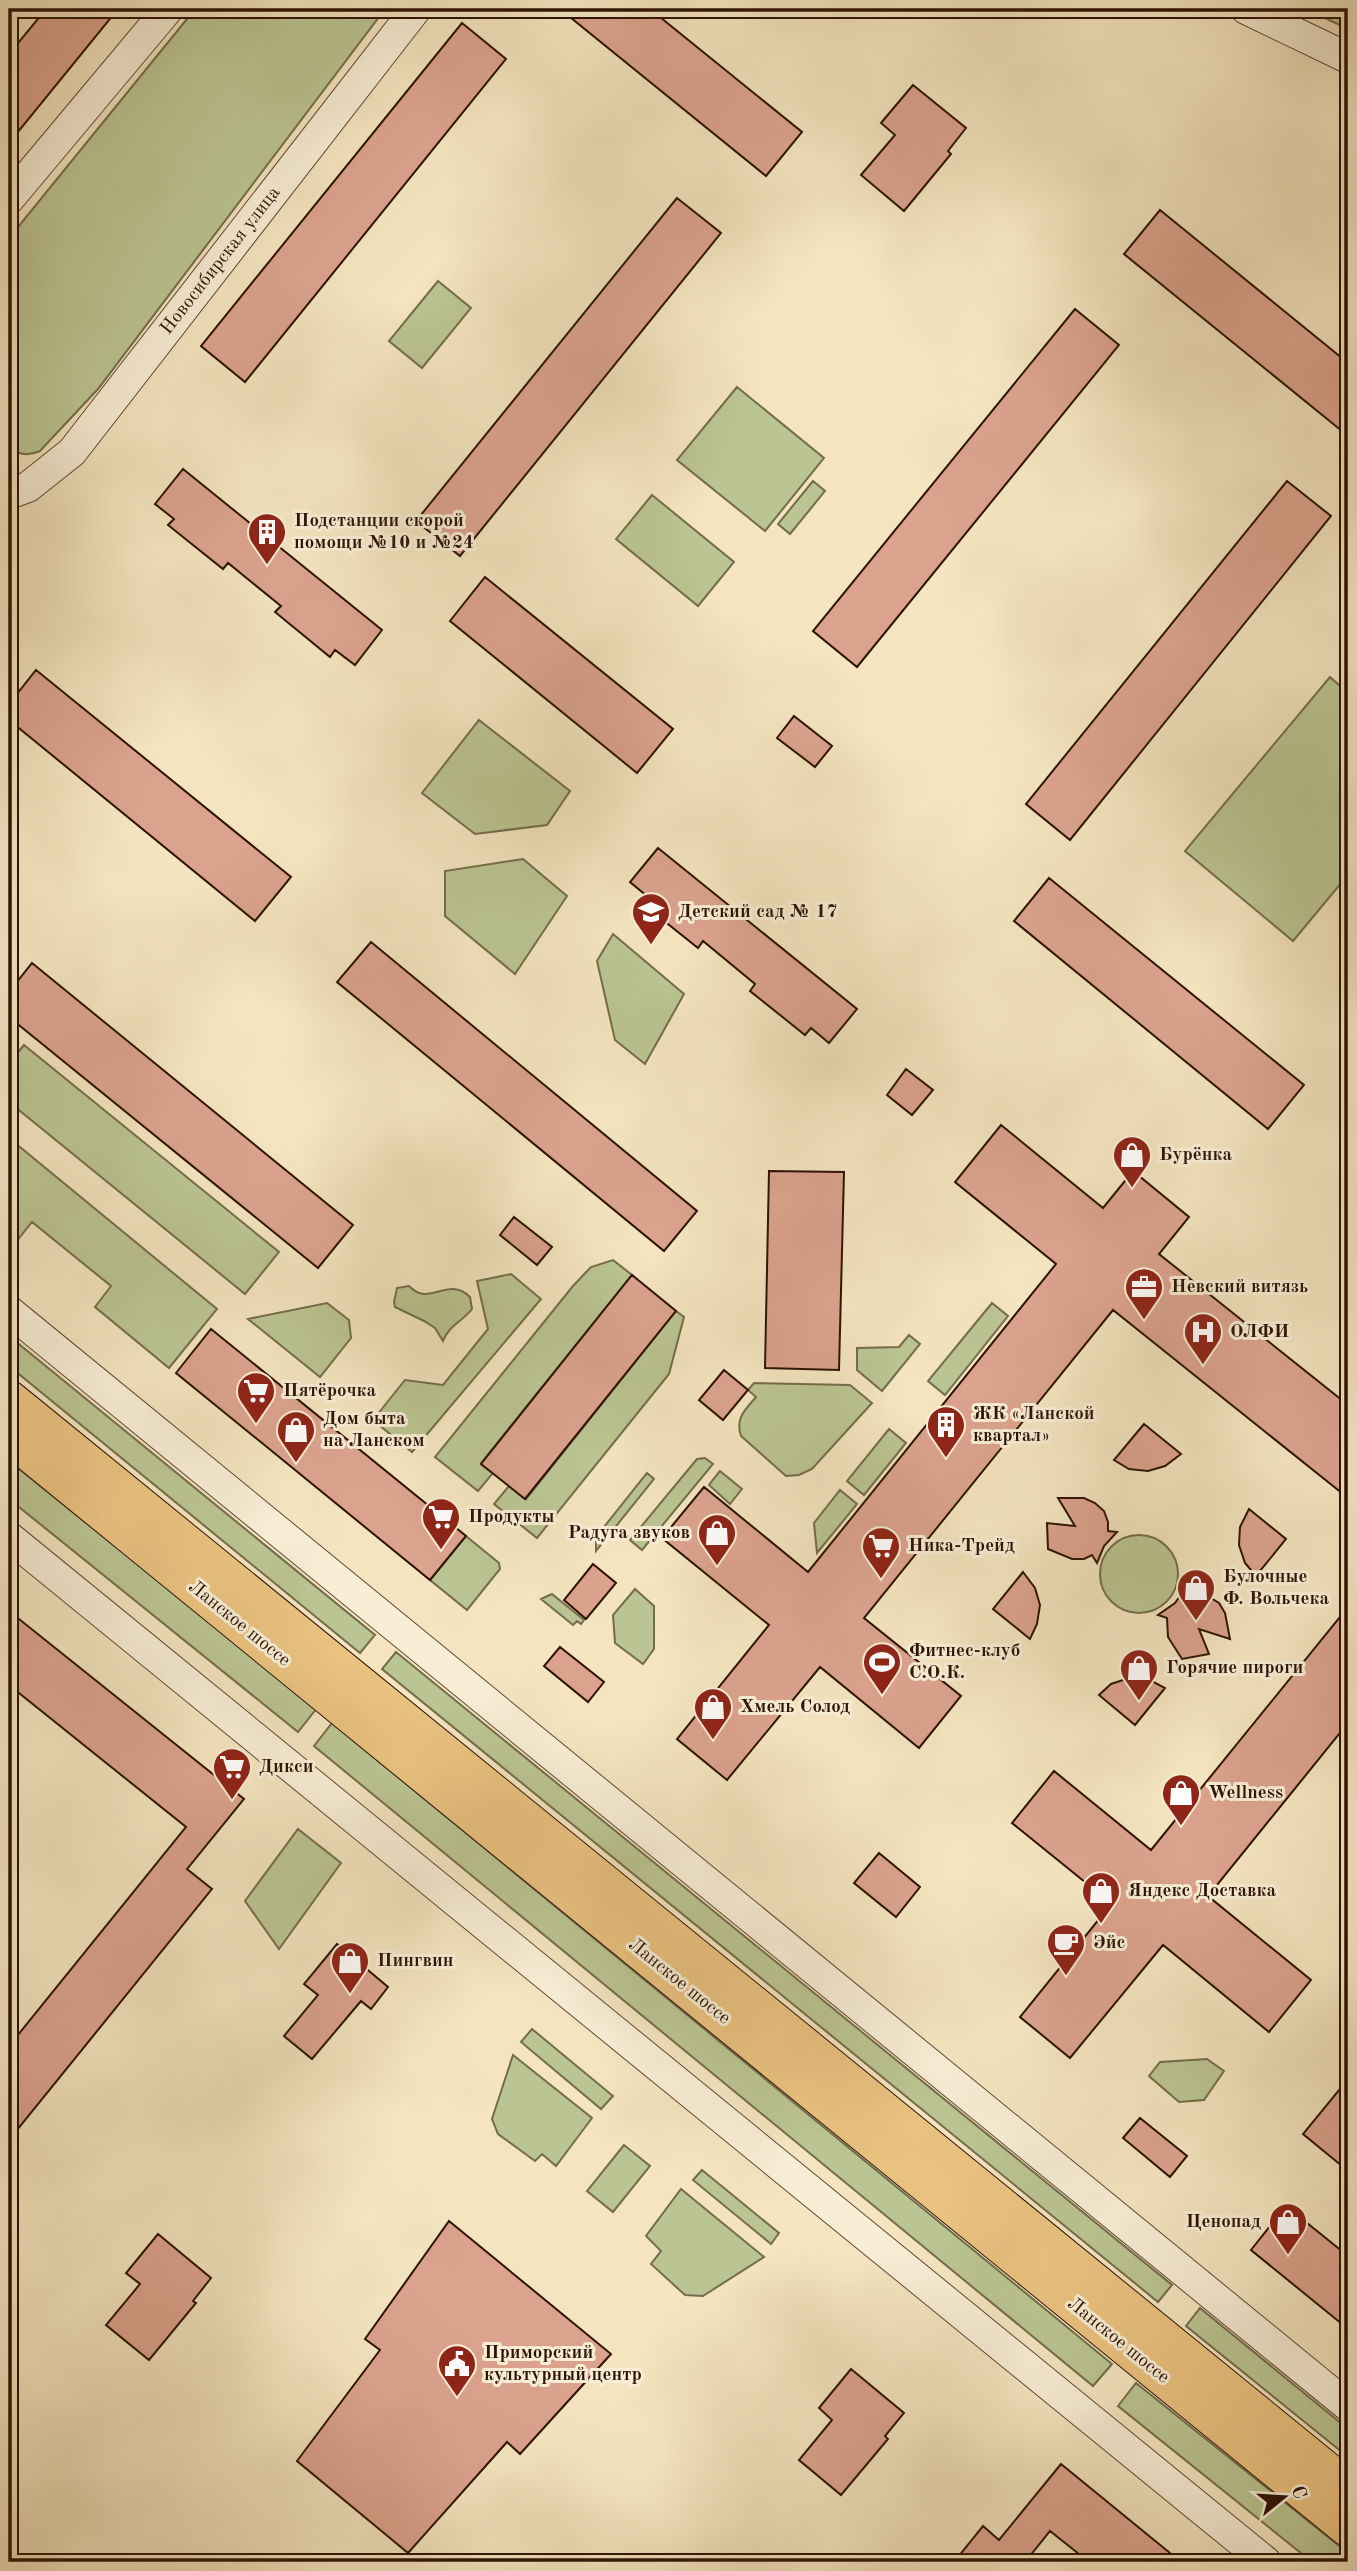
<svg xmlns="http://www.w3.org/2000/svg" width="1357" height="2571" font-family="'Old Standard TT',serif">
<rect width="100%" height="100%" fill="#f4e5c0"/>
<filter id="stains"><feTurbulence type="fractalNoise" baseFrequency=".00286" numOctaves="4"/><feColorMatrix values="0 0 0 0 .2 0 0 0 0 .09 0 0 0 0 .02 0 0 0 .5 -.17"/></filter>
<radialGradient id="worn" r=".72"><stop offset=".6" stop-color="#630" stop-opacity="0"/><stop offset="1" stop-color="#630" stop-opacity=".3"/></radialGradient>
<path fill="#bbc593" stroke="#746c4c" stroke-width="2" d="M195 9H385L98 389 40 451C29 456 18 455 9 447V238Z
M1306 9H1348V29Z
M438 281 471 308 422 368 389 341Z
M737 387 824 458 765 531 677 460Z
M813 481 825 491 790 534 778 524Z
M652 495 734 562 698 606 616 539Z
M1330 677 1348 693V875L1293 941 1185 851Z
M479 720 570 791 547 825 475 834 422 793Z
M523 859 567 896 515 974 445 916V871Z
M613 934 684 994 645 1064 615 1040 597 961Z
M24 1045 279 1252 245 1294 9 1102V1063Z
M9 1138 217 1309 169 1368 95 1307 111 1286 32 1222 16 1242 9 1237Z
M613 1260 632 1275 481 1463 493 1473 478 1491 435 1457 573 1286 591 1267Z
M511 1274 541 1299 412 1452 373 1420 405 1380 443 1385 488 1329 477 1281Z
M409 1286C430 1308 447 1275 470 1297L472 1309C462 1322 449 1325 443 1341L435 1328 424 1321 395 1307 394 1302 397 1288Z
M327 1303 349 1320 351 1338 320 1377 248 1319Z
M992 1303 1008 1316 945 1395 928 1381Z
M676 1311 684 1317 669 1374 537 1538 494 1504 509 1486 526 1499Z
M909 1335 920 1344 882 1391 857 1370V1348L899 1347Z
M9 1336 375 1635 360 1653 9 1366Z
M754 1383 850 1385 872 1403 812 1469 799 1475 786 1476 741 1436C735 1418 745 1410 756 1397L748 1390Z
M889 1429 906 1443 864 1495 847 1481Z
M705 1458 713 1464 642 1550 630 1540 697 1459Z
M9 1461 317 1708 298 1732 9 1499Z
M720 1471 742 1489 730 1504 709 1485Z
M647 1473 654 1479 596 1551V1540L600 1532Z
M840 1490 857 1504 817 1553 814 1523Z
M1100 1574a39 39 0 1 1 78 0a39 39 0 1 1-78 0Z
M466 1536 499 1563 500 1569 467 1610 430 1580Z
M635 1589 654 1606V1649L643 1664 615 1643 613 1615Z
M552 1594 584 1620 581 1624 577 1621 573 1625 541 1599Z
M396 1652 1172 2285 1158 2302 382 1669Z
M332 1723 1112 2364 1093 2386 314 1746Z
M298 1829 341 1863 279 1949 245 1901Z
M532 2029 613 2096 601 2109 521 2042Z
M513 2055 592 2118 556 2166 542 2154 535 2161 498 2134 492 2119Z
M1207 2059 1224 2071 1204 2100 1179 2102 1149 2076 1160 2062Z
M624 2145 650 2166 613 2212 587 2191Z
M702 2170 779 2233 771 2244 693 2180Z
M681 2189 764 2257 703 2296 685 2295 651 2264 661 2251 646 2236Z
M1200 2308 1348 2429V2457L1186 2326Z
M1136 2383 1348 2553V2562H1312L1118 2406Z"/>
<path fill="#dba38e" stroke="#2d1205" stroke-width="2" d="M46 9H118L9 143V54Z
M560 9H650L802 132 766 176Z
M462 23 506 59 245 382 201 346Z
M913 85 966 128 948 151 951 154 904 211 861 175 895 135 881 123Z
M677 198 721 233 460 556 416 521Z
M1160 210 1348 363V436L1124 254Z
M1075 309 1119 345 857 667 813 631Z
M183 469 382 630 355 665 335 650 330 657 275 612 281 606 228 563 223 569 168 525 174 519 155 504Z
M1287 481 1331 516 1070 840 1026 804Z
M485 577 673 729 637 773 450 621Z
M36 670 291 877 255 921 9 720V704Z
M794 716 832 746 815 767 777 738Z
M658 848 857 1009 829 1043 811 1028 805 1035 750 991 755 984 703 941 698 948 643 904 648 897 630 882Z
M1049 878 1304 1085 1268 1129 1014 921Z
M371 942 697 1211 664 1251 337 982Z
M32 963 353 1225 318 1268 9 1017V992Z
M906 1069 933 1090 912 1115 887 1095Z
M1001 1125 1103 1208 1133 1171 1189 1217 1159 1254 1348 1405V1498L1113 1310 864 1618 961 1696 919 1748 820 1667 727 1780 677 1739 769 1625 662 1538 704 1487 808 1572 1056 1264 955 1182Z
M769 1171 844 1172 839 1370 765 1368Z
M514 1217 552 1247 537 1265 500 1235Z
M632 1275 676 1311 525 1499 481 1464Z
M211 1329 466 1536 430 1580 176 1373Z
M724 1370 748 1390 723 1420 699 1400Z
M1144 1424 1181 1454 1165 1466 1148 1471 1129 1469 1114 1460Z
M1058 1498H1084L1095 1503 1104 1511 1108 1522V1531L1117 1532 1104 1546 1097 1563 1092 1555 1084 1559H1072L1048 1549 1047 1523 1075 1526Z
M1249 1509 1286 1539 1256 1576 1245 1563 1239 1545 1240 1527Z
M593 1564 616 1583 586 1619 564 1600Z
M1023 1572 1035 1588 1040 1605 1037 1624 1030 1639 993 1609Z
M1185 1589 1187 1596 1197 1594 1209 1597 1219 1603 1225 1613 1230 1639 1199 1629 1209 1654 1182 1659 1168 1637 1167 1618 1158 1615 1175 1603Z
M1348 1607V1723L1208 1896 1311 1980 1269 2032 1163 1945 1070 2058 1020 2017 1104 1913 1101 1895 1012 1823 1054 1771 1151 1850Z
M9 1611 244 1799 187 1869 212 1889 9 2140V2046L186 1827 9 1685Z
M560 1647 604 1682 588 1702 544 1666Z
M1129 1678 1148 1679 1165 1688 1135 1725 1099 1695 1111 1684Z
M879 1853 920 1887 896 1917 854 1883Z
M337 1944 388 1987 371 2009 361 2001 312 2059 284 2036 318 1995 304 1984Z
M1348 2079V2171L1303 2134Z
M1140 2118 1187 2156 1170 2177 1123 2138Z
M1286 2206 1348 2256V2329L1251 2250Z
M449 2221 611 2354 520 2454 507 2442 408 2553 297 2461 380 2350 365 2339Z
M158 2234 211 2278 193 2301 196 2303 149 2360 106 2325 140 2284 126 2273Z
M851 2369 904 2413 885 2436 888 2439 841 2495 799 2460 832 2420 819 2408Z
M1061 2464 1181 2562H1089L1050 2531 1026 2561 1028 2562H954L983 2526 999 2540Z"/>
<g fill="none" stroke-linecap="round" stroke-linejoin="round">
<defs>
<path id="minor" d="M1246 9 1348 58
M9 199 168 9
M9 494 28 487 72 452 416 9
M9 1311 1348 2406
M9 1537 1266 2562"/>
<path id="major" d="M9 1399 1348 2488
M9 1436 1348 2528"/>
</defs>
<use href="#minor" stroke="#5f4734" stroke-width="32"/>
<use href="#major" stroke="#2d1205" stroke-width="39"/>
<use href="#minor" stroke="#f8eed6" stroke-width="30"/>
<use href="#major" stroke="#eac280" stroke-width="37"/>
</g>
<defs>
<symbol id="building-pin" viewBox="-11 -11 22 30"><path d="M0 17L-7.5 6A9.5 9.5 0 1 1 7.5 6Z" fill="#8f2418" stroke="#f8eed6"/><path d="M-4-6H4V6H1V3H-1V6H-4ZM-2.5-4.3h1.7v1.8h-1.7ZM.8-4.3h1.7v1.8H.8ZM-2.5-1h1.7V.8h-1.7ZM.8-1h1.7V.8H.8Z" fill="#fff"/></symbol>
<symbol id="school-pin" viewBox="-11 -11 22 30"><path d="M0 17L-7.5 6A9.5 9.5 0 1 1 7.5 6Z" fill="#8f2418" stroke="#f8eed6"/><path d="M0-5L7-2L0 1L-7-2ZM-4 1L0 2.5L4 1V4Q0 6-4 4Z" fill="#fff"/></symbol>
<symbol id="shop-pin" viewBox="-11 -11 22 30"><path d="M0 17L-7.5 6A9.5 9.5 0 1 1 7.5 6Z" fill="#8f2418" stroke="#f8eed6"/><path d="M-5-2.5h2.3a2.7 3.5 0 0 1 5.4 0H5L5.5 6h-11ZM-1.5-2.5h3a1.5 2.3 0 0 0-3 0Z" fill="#fff"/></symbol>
<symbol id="office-pin" viewBox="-11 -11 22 30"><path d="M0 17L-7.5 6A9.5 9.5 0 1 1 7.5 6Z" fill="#8f2418" stroke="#f8eed6"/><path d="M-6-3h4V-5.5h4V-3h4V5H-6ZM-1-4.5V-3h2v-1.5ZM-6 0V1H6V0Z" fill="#fff"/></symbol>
<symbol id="hospital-pin" viewBox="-11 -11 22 30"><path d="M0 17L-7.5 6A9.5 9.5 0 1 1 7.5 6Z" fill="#8f2418" stroke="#f8eed6"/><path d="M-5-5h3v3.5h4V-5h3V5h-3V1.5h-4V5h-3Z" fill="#fff"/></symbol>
<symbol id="supermarket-pin" viewBox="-11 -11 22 30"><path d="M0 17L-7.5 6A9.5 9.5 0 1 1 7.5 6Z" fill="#8f2418" stroke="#f8eed6"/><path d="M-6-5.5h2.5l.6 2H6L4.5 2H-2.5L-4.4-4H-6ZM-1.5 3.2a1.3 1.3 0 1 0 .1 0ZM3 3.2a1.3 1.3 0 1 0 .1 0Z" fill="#fff"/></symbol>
<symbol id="stadium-pin" viewBox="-11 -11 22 30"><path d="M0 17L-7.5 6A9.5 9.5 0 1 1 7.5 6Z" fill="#8f2418" stroke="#f8eed6"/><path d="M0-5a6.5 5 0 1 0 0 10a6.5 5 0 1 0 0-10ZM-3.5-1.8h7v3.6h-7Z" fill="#fff"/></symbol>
<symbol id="cafe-pin" viewBox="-11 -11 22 30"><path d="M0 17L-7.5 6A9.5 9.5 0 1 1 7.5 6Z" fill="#8f2418" stroke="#f8eed6"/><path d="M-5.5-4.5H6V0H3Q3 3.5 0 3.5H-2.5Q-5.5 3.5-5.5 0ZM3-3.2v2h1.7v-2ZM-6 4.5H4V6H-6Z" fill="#fff"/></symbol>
<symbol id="civic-pin" viewBox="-11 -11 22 30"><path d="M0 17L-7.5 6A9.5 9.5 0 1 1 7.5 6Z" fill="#8f2418" stroke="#f8eed6"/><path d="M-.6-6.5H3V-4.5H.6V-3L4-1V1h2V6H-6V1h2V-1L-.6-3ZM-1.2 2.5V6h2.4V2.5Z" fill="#fff"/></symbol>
</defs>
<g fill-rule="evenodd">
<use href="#building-pin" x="245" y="510" width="44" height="60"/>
<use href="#school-pin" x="629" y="890" width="44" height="60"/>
<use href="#shop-pin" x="1110" y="1133" width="44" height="60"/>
<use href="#office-pin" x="1122" y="1265" width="44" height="60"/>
<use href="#hospital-pin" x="1181" y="1310" width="44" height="60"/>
<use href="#supermarket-pin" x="234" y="1369" width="44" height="60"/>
<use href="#building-pin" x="924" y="1403" width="44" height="60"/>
<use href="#shop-pin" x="274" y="1408" width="44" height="60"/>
<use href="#supermarket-pin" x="419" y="1495" width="44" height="60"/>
<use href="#shop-pin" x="695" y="1511" width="44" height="60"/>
<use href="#supermarket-pin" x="859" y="1524" width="44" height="60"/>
<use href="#shop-pin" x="1174" y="1566" width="44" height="60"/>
<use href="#stadium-pin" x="860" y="1640" width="44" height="60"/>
<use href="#shop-pin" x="1117" y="1646" width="44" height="60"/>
<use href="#shop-pin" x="691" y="1685" width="44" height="60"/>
<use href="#supermarket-pin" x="210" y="1745" width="44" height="60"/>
<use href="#shop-pin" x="1159" y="1771" width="44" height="60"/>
<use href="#shop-pin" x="1079" y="1869" width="44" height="60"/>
<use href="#cafe-pin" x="1044" y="1921" width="44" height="60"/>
<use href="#shop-pin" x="328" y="1939" width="44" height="60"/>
<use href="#shop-pin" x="1266" y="2200" width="44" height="60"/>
<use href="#civic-pin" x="435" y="2342" width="44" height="60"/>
</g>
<g text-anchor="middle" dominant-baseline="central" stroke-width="6" stroke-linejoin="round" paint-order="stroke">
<g font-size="19" fill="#2d1205" stroke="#f8eed6">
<text transform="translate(221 261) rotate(-52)">Новосибирская улица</text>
<text transform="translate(239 1624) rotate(39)">Ланское шоссе</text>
<text transform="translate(679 1982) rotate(39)">Ланское шоссе</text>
<text transform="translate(1118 2341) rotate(39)">Ланское шоссе</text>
</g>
<g font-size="19" font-weight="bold" fill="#2d1205" stroke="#f8eed6" text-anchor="start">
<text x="294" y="521">Подстанции скорой<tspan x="294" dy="22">помощи №10 и №24</tspan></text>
<text x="678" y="912">Детский сад № 17</text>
<text x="1159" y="1155">Бурёнка</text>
<text x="1171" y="1287">Невский витязь</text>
<text x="1230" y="1332">ОЛФИ</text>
<text x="283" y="1391">Пятёрочка</text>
<text x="973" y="1414">ЖК «Ланской<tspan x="973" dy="22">квартал»</tspan></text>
<text x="323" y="1419">Дом быта<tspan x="323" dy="22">на Ланском</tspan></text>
<text x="468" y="1517">Продукты</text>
<text x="690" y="1533" text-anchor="end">Радуга звуков</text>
<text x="908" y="1546">Ника-Трейд</text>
<text x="1223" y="1577">Булочные<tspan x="1223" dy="22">Ф. Вольчека</tspan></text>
<text x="909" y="1651">Фитнес-клуб<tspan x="909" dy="22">С.О.К.</tspan></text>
<text x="1166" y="1668">Горячие пироги</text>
<text x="740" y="1707">Хмель Солод</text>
<text x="259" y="1767">Дикси</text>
<text x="1208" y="1793">Wellness</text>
<text x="1128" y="1891">Яндекс Доставка</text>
<text x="1093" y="1943">Эйс</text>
<text x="377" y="1961">Пингвин</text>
<text x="1261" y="2222" text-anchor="end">Ценопад</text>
<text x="484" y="2353">Приморский<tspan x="484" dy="22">культурный центр</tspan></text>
</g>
</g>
<rect width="1357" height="2571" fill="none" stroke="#f4e5c0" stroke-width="35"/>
<rect x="10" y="10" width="1336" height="2550" fill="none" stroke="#2d1205" stroke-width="3.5"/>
<rect x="18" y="18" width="1322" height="2536" fill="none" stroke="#2d1205" stroke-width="2"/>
<g transform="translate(1284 2497) rotate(72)" stroke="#f8eed6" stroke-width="5" paint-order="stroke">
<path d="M0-5L12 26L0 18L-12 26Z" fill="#2d1205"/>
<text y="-10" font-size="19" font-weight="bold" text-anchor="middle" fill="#2d1205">С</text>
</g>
<rect width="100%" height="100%" filter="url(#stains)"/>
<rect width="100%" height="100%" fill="url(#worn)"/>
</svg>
